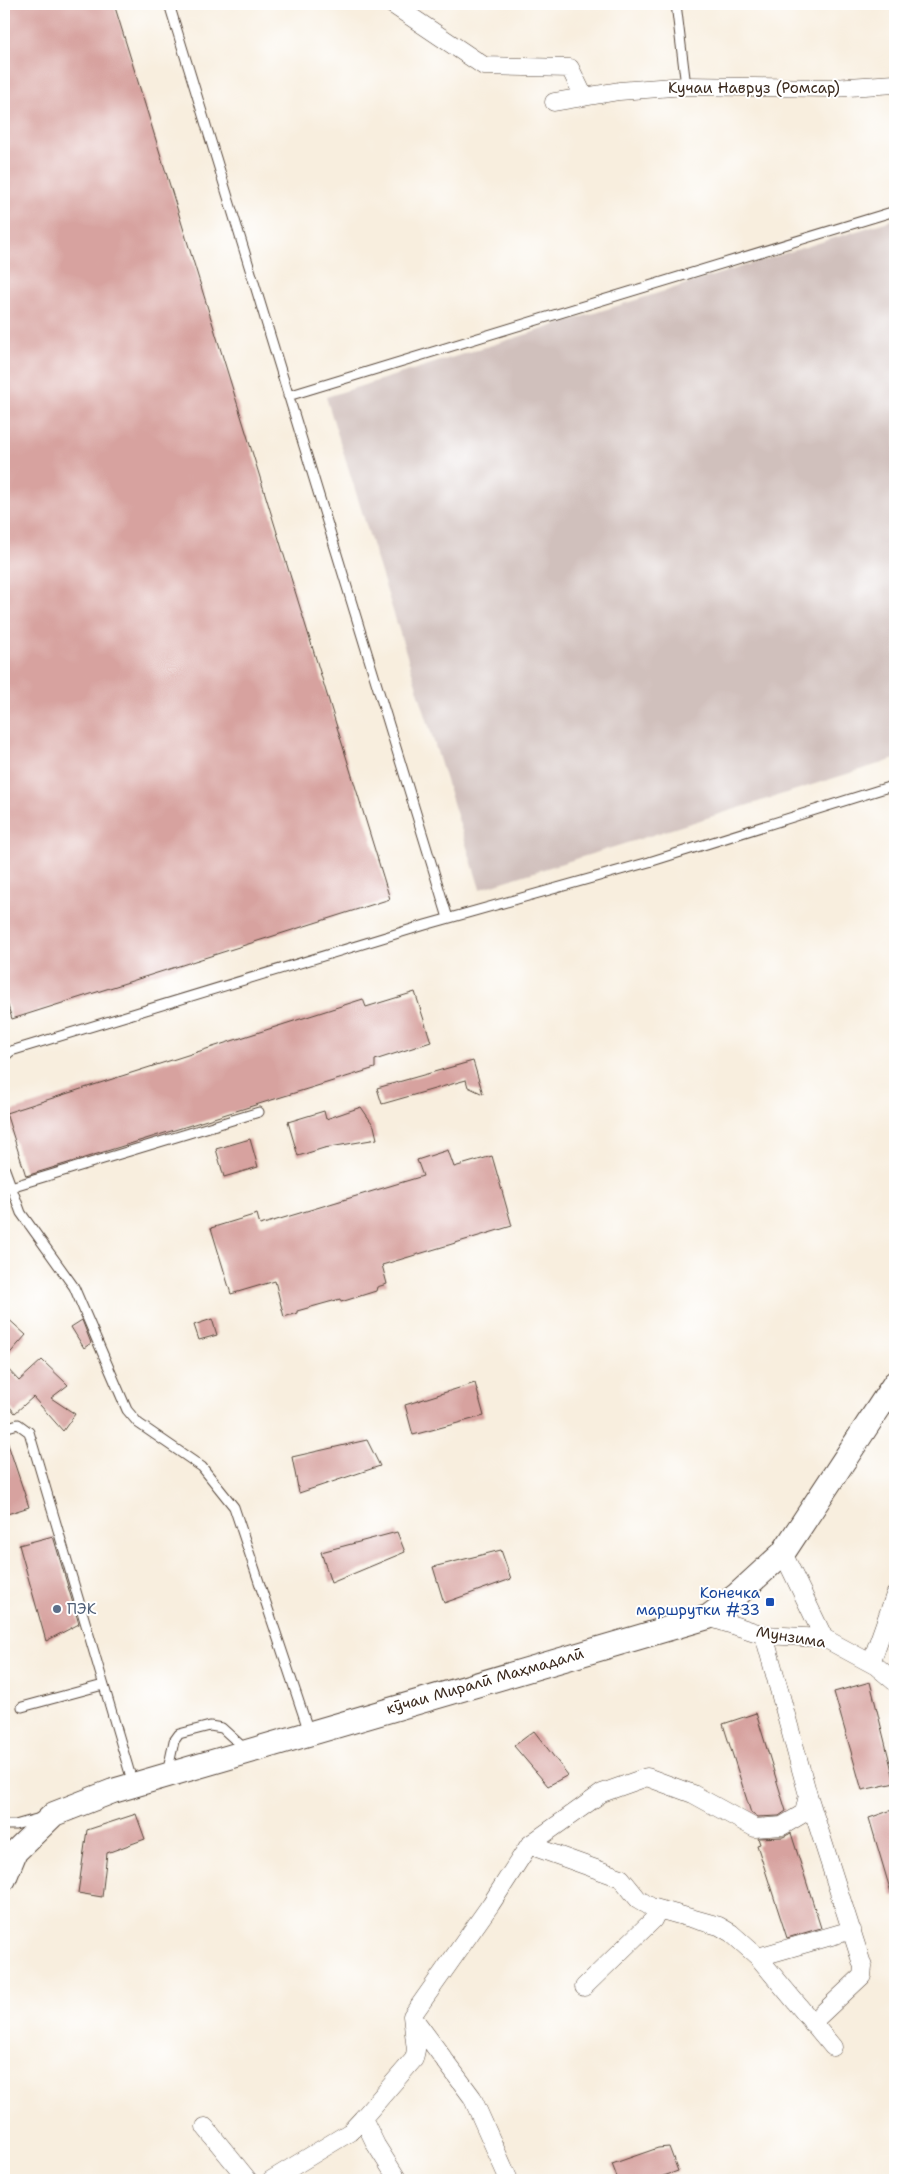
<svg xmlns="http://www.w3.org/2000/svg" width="899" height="2184" font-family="'Shantell Sans',sans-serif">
<rect width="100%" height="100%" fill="#fff"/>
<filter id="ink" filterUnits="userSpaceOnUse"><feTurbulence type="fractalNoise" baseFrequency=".02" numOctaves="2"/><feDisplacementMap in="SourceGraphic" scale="10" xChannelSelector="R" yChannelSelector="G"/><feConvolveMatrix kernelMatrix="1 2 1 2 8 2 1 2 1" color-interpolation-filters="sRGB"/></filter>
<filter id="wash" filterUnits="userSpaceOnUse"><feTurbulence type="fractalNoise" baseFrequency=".0096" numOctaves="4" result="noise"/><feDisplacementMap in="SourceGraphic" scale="20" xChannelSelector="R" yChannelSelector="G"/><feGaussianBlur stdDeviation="1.12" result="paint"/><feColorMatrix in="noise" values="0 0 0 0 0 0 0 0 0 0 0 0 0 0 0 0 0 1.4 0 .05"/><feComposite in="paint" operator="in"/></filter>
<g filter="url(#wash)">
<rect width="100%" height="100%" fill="#f8eede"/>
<path fill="#d0c0bc" d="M895 219V759L480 889 326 397Z"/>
<g id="blocks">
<path fill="#d7a29f" d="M4 4H114L390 899 12 1019 4 993Z
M415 992 431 1042 375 1060V1068L26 1176 6 1113 363 999 366 1007Z
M473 1061 483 1094 468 1087 466 1080 382 1104 377 1088Z
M361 1107 374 1126 377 1139 324 1148 298 1156 288 1122 324 1111 326 1119Z
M250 1139 258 1167 224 1177 216 1149Z
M448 1150 454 1167 492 1156 512 1226 382 1265 387 1284 377 1287 376 1291 341 1302 340 1299 297 1311V1313L284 1317 275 1281 231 1294 211 1228 257 1214 260 1225 423 1176 417 1160Z
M4 1315 26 1335 4 1360Z
M212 1319 217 1335 199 1340 194 1325Z
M82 1320 91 1343 84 1348 71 1327Z
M42 1360 68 1385 51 1398 75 1414 63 1431 33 1397 15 1413 4 1400V1365L19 1381Z
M475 1383 484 1416 413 1435 405 1405Z
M4 1438H6L29 1507 4 1515Z
M367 1440 380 1466 299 1493 292 1457Z
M397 1532 405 1552 331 1583 321 1552Z
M53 1536 79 1624 46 1641 19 1545Z
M501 1550 511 1579 444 1603 433 1567Z
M870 1682 895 1783 862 1790 834 1692Z
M756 1713 786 1811 779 1816 757 1817 751 1813 723 1724Z
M534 1731 568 1775 548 1786 514 1746Z
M895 1809V1896H892L869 1818Z
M136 1814 145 1839 107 1853 102 1897 78 1893 87 1830Z
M791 1833 821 1928 787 1938 757 1845 760 1844 758 1838 783 1837Z
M669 2147 678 2171 652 2180H618L612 2164 658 2148Z"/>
</g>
</g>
<g filter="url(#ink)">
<use href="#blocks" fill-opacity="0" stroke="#57473b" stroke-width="1"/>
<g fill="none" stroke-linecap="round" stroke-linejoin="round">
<defs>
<path id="lane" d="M169 4 448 918
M676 4 686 86
M288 396 895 211
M4 1057 11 1051 425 925 649 862 895 785
M4 1167 21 1213 74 1287 127 1410 138 1423 202 1467 234 1507 309 1732
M4 1189 259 1112
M4 1428 18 1424 29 1432 133 1784
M22 1707 103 1685
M167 1774 174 1741 179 1734 210 1726 222 1728 245 1749
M4 1825H15L40 1818"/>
<path id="street" d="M392 4 484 66 570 68 584 97
M554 102 619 91 686 86 833 88 895 84
M783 1553 824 1638
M708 1617 764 1635 824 1638 876 1666 895 1682
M871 1663 895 1595
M808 1795 863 1967 862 1976 812 2023
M529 1845 621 1878 638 1899 651 1907 719 1926 731 1933 758 1957 833 2047
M758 1957 852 1930
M584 1987 653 1920 658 1910
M412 2016 472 2097 509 2180
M205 2127 248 2180
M271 2180 350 2132 363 2118
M398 2180 376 2145 363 2118 414 2059 416 2050 412 2016 491 1904 529 1845 602 1793 647 1777 693 1794 755 1828 782 1826 804 1813 808 1795 764 1635"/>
<path id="secondary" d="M4 1879 15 1852 54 1814 113 1791 708 1617 737 1595 783 1553 895 1383"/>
</defs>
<use href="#lane" stroke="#57473b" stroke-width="11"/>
<use href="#street" stroke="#57473b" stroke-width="19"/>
<use href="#secondary" stroke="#57473b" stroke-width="26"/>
<use href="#lane" stroke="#fff" stroke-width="9"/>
<use href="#street" stroke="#fff" stroke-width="18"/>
<use href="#secondary" stroke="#fff" stroke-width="24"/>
</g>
</g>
<rect fill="#1a4fb4" stroke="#fff" stroke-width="2" x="765" y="1597" width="10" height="10" rx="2.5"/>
<circle fill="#5c6f8a" stroke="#fff" stroke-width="2" cx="57" cy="1609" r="5"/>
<g text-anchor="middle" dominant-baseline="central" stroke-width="4" stroke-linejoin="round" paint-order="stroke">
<g font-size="15" fill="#3b2a1e" stroke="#fff">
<text x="754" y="88">Кучаи Навруз (Ромсар)</text>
<text transform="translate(791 1637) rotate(9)">Мунзима</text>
<text transform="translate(485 1681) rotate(-16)">кӯчаи Миралӣ Маҳмадалӣ</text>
</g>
<g font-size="15" fill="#164399" stroke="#fff" text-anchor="end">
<text x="760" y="1593">Конечка<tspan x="760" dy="17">маршрутки #33</tspan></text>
</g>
<g font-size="15" fill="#4e5e75" stroke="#fff" text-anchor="start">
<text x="67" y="1609">ПЭК</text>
</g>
</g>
<rect width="899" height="2184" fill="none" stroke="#fff" stroke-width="20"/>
</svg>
